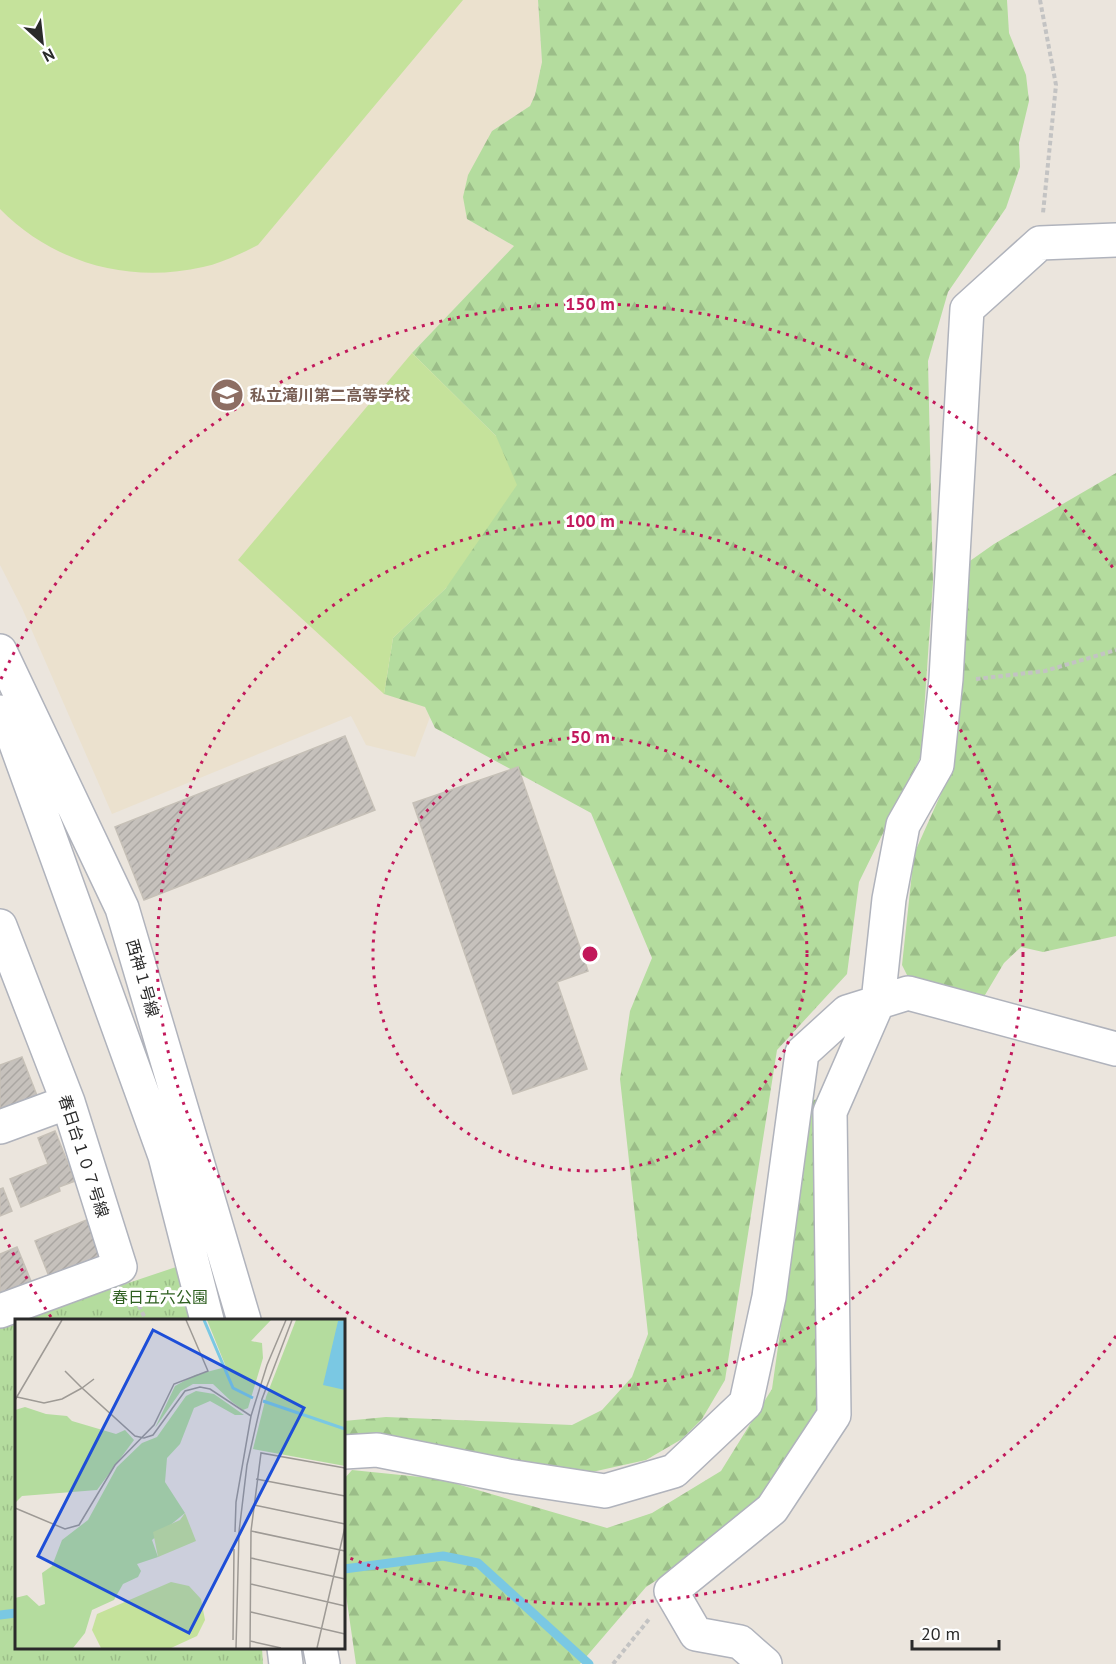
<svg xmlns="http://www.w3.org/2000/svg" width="1116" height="1664" font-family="'PT Sans','Noto Sans JP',sans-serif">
<defs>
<pattern id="forest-firs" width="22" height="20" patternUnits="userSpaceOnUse" patternTransform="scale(1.5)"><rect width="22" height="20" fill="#b4dc9e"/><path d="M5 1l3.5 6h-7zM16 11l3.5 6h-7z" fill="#9bbd88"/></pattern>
<pattern id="park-tufts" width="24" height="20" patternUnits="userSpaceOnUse" patternTransform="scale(1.5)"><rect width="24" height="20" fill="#b4dc9e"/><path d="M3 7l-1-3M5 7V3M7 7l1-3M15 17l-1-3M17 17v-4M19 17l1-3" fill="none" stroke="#9bbd88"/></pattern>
<pattern id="building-hatch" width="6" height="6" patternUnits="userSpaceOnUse" patternTransform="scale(1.5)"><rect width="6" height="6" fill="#c6c1bc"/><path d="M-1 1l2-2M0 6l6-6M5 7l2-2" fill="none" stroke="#aaa6a2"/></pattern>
</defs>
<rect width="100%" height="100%" fill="#ebe5dd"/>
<path fill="#ebe1ce" d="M0 0H538L542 62 535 95 530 106 492 131 467 219 514 246 412 353 496 436 446 588 425 707 430 717 415 757 366 745 351 716 112 814 22 608 0 565Z"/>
<path fill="url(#forest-firs)" d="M538 0H1007L1009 33 1026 75 1029 101 1019 143 1020 167 1006 208 948 292 928 361 933 582 921 756 859 882 847 974 777 1050 725 1380 702 1419 682 1439 646 1460 574 1476 387 1435 344 1441V1421L386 1417 572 1425 602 1410 632 1377 648 1334 620 1079 630 1011 652 958 591 813 435 728 425 707 384 694 393 638 446 588 496 436 412 353 514 246 467 219 463 197 468 175 492 131 530 106 535 95 542 62Z
M1116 473V936L1043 952 1021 947 1004 963 982 1000 910 981 902 965 914 854 953 767 967 563 994 544Z
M826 1098 824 1403 795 1467 737 1528 646 1587 580 1664H356L344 1581V1479L352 1470 440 1479 607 1528 652 1513 721 1471 772 1389 813 1100Z"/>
<path fill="url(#park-tufts)" d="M179 1266 191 1320H18Z
M16 1321V1648H262L263 1664H0V1326Z"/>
<path fill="#c5e29b" d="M0 0H463L258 245C240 254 222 263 203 267 129 284 53 263 0 209Z
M412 353 496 436 517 485 446 588 393 638 384 694 238 560Z"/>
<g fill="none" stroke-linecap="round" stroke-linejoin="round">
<path stroke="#7ac8e3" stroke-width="9" d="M344 1569 443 1556 478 1563 589 1664
M0 1615 16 1613"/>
</g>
<path fill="url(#building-hatch)" stroke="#c6c0b7" stroke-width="1.5" d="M345 736 375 810 144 900 115 827Z
M518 767 588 971 557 982 587 1069 513 1094 413 803Z
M22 1057 38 1098 0 1113V1065Z
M55 1131 75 1181 59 1187 60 1191 21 1207 10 1179 48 1164 38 1138Z
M3 1188 12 1211 0 1216V1189Z
M89 1219 107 1263 52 1284 35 1241Z
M17 1247 31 1281 0 1293V1254Z"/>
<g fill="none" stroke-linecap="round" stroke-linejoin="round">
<defs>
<path id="minor" d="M0 651 122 908 244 1320
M0 712 15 741 165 1156 207 1320
M0 926 68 1102 120 1267 0 1311
M0 1127 68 1102
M344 1452 377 1450 508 1476 605 1491 674 1471 746 1403 769 1297 802 1053 847 1012 908 993 1116 1049
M284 1648 286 1664
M320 1648 323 1664
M765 1664 740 1642 696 1634 671 1591 772 1509 834 1415 830 1112 878 1002 889 899 903 825 937 765 946 679 967 309 1040 243 1116 240"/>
</defs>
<use href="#minor" stroke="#b0b3bc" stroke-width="36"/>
<path stroke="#c3c3c3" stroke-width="4" stroke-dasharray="4.5 3" stroke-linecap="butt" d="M1040 0 1056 85 1043 213
M976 679 1045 671 1116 650
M132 1292 146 1320
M613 1664 650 1618"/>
<use href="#minor" stroke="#fff" stroke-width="33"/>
</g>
<g fill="none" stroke="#c2185b" stroke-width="3" stroke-dasharray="3 6">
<circle cx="590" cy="954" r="217"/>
<circle cx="590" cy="954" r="433"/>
<path d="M1116 1336A650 650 0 0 1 347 1557M51 1317A650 650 0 0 1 1 1229M1 679A650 650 0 0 1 1116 572"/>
</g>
<defs>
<symbol id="school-disc" viewBox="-11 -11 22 22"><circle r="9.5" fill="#8d6e63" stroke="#fff"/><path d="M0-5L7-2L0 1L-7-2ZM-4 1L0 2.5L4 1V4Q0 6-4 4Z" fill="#fff"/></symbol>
</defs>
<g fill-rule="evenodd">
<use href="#school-disc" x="208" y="376" width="38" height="38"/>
</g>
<g text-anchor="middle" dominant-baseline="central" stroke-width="6" stroke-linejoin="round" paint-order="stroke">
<g font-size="16" font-weight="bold" fill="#785e54" stroke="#fff" text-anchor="start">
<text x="250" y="395">私立滝川第二高等学校</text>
</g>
<g font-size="16" fill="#2a2a2a" stroke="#fff">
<text transform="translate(143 978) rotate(74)">西神１号線</text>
<text transform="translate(84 1156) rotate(72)">春日台１０７号線</text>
</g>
<g font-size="16" fill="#2f6021" stroke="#fff">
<text x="160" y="1297">春日五六公園</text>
</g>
</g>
<g transform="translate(15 1319)">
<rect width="330" height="330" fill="#ebe5dd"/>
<path d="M192 1H256L236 22 247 24 248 39 233 89 228 91 217 83 198 65H178L166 72 140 109 160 67 180 56 211 48ZM181 72 199 75 229 96H220L195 82 179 89 165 125 152 139 150 163 170 194 137 221 143 238 122 245 126 252 123 258 108 265 99 281 77 291 70 314 58 329H0V279L12 276 24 287 30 285 27 254 37 247 47 221 73 201 102 148 127 124 142 118 171 77ZM10 88 31 95 52 97 57 102 101 115 110 111 119 121 82 171 7 177 0 184V91Z" fill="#b4dc9e"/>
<path d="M281 1H330V147L238 130 251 78Z" fill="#b4dc9e"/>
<path d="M170 194 181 222 143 238 138 213 165 201ZM156 263 174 267 186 280 190 301 182 317 156 329H86L77 311 82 295Z" fill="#c5e29b"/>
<path d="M330 1V71L308 66 323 2Z" fill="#7ac8e3"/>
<path fill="none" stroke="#7ac8e3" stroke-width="3" d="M189 1 218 69 238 79M248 82 330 110"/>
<path fill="none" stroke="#9e9a95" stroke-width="1.5" d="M50 52 67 69 79 60M2 78 29 84 47 80 67 69 120 117 129 119 138 116 170 72 185 68 195 70 236 97M0 81 47 1M241 160 330 177M239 186 330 205M0 189 50 210 64 206 100 146 139 106 159 65 193 52 171 1M236 212 330 232M220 213 221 183 236 97 252 46 271 1M236 239 330 260M236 265 330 287M236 293 330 315M218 321 219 230M235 322 266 329M221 329 224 213 232 146 247 80 277 1M235 329 236 212 246 134 330 149M302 329 330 208"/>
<path fill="#1d4ed8" fill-opacity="0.15" stroke="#1d4ed8" stroke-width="3" d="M138 11 289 89 174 314 23 237Z"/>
<rect width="330" height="330" fill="none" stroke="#2a2a2a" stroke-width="3"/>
</g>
<circle cx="590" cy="954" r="9" fill="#c2185b" stroke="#fff" stroke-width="3"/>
<g font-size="18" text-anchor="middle" font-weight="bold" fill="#c2185b" stroke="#fff" stroke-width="6" stroke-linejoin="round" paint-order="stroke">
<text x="590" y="310">150 m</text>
<text x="590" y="527">100 m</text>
<text x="590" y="743">50 m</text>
</g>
<g transform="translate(42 42) rotate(153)" stroke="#ffffff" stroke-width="4.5" paint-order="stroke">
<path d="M0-4.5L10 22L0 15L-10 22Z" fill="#2a2a2a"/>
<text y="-9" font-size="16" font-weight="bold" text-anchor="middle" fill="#2a2a2a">N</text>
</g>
<path d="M912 1640v9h87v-9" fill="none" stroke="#2a2a2a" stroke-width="3"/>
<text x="921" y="1640" font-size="18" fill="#2a2a2a" stroke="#ffffff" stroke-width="4.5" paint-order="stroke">20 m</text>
</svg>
